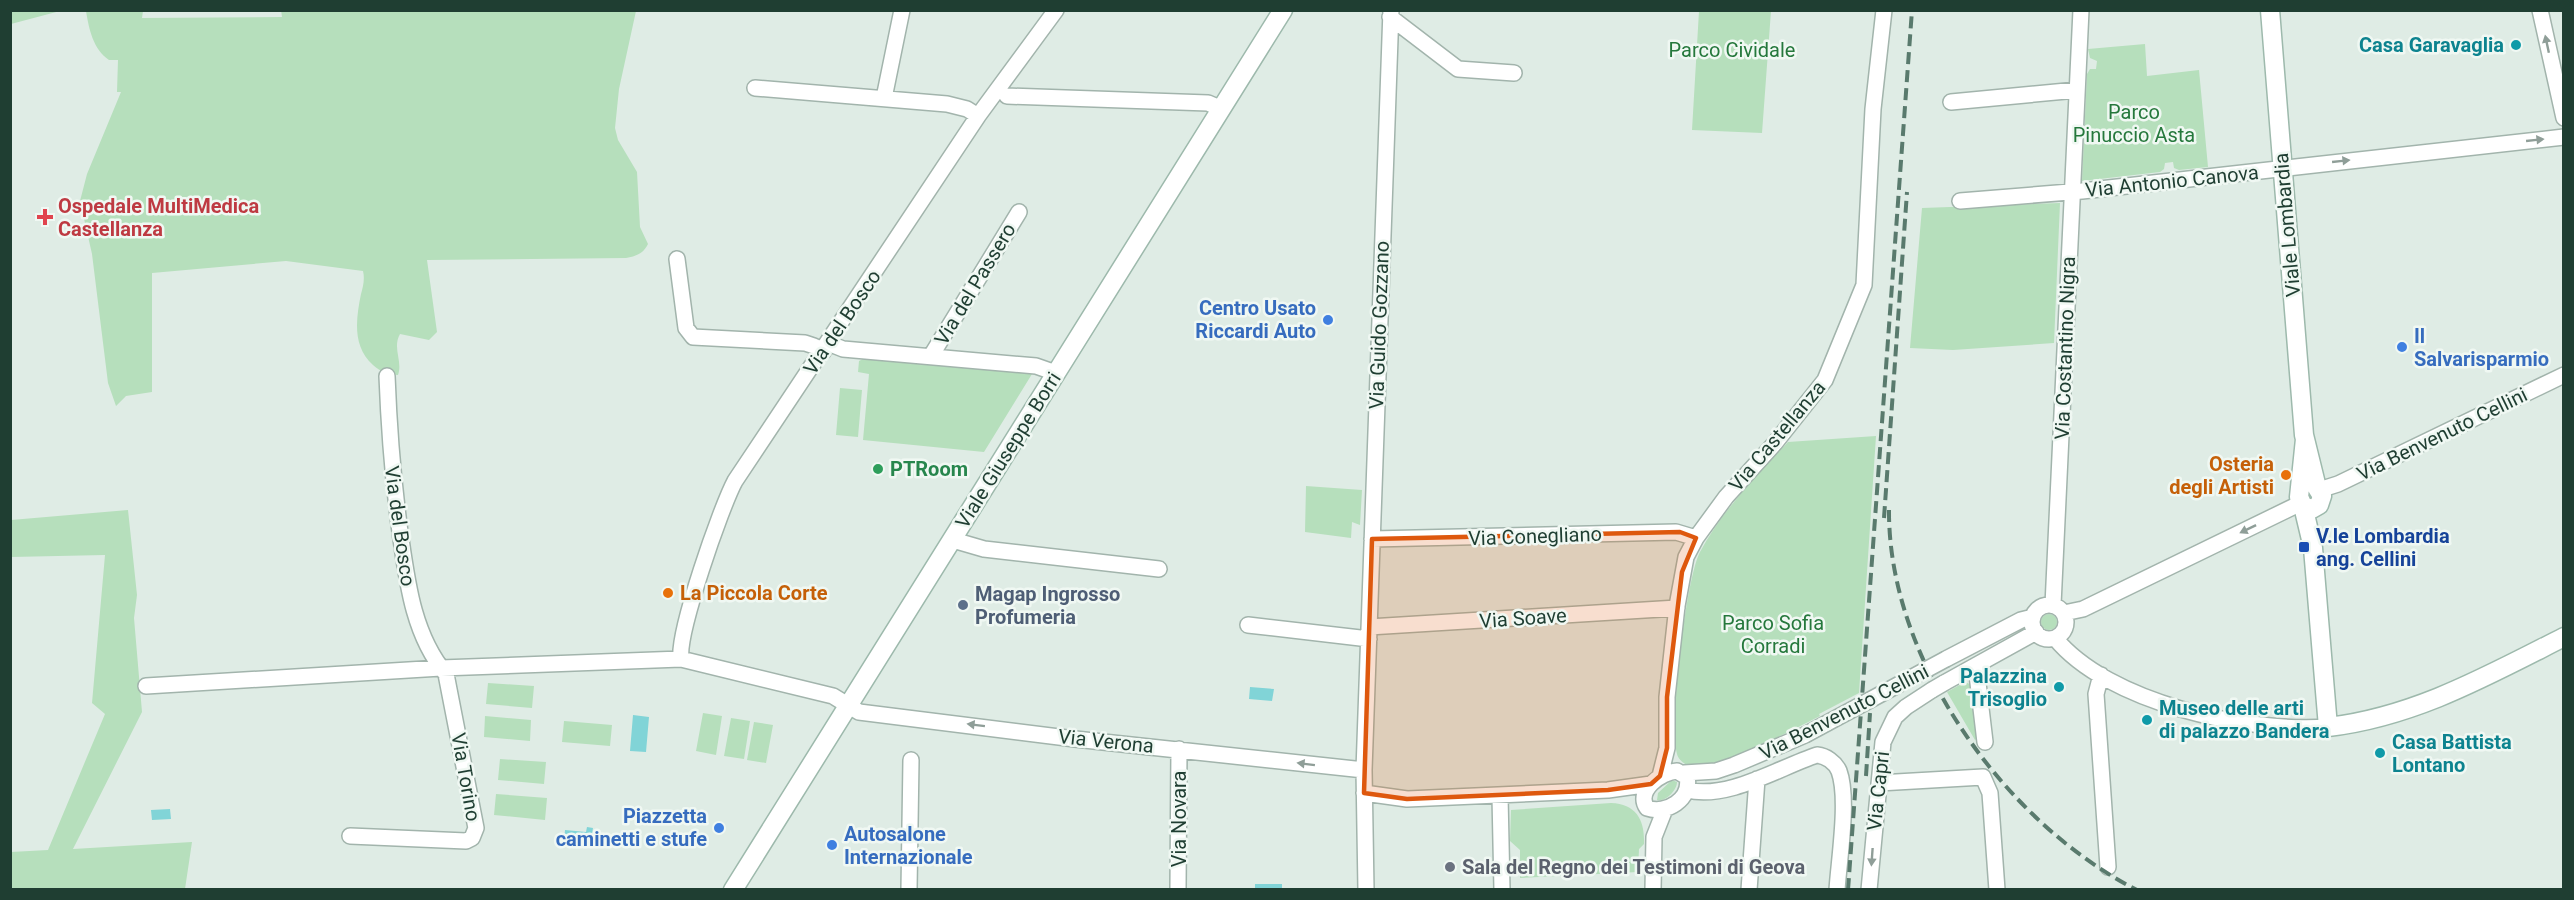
<svg xmlns="http://www.w3.org/2000/svg" width="2574" height="900" font-family="Roboto,sans-serif">
<rect width="100%" height="100%" fill="#dfece5"/>
<path fill="#b6dfbc" d="M11 10H60V11L11 24Z
M281 10 636 11 619 89 615 128 618 140 637 172 640 227 648 244C643 254 636 256 626 258L427 260 437 332 429 340 400 334C392 348 403 361 398 375 388 375 381 372 373 365 352 346 356 319 361 294 363 287 365 279 363 271L286 261 152 273V392L126 396 116 406 108 383 92 254 80 201 87 174 121 92H117L118 60H109C93 49 89 29 86 11H143L142 18 282 17Z
M1699 11H1771L1762 133 1692 130Z
M2145 44 2147 76 2199 70 2208 167 2179 170 2174 168 2173 162 2165 163 2164 169 2160 172 2082 181 2087 74 2090 69H2096L2097 61 2090 58 2088 49Z
M2060 203 2054 343 1953 350 1910 348 1922 208Z
M863 359 1032 374 984 452 863 440 869 374 858 372 859 361Z
M840 388 862 390 858 437 836 435Z
M1876 436 1859 693 1819 714 1820 716C1797 728 1713 771 1689 766 1684 764 1678 759 1677 754 1669 724 1686 578 1700 552 1722 511 1756 476 1788 442Z
M1306 486 1362 490 1360 525 1352 522 1351 538 1305 532Z
M128 510 137 595 134 618 142 712 73 849 192 842 185 889 11 890V852L48 850 105 714 92 703 105 555 11 557V520Z
M2041 622a8 8 0 1 1 16 0a8 8 0 1 1-16 0Z
M1965 682 1972 685 1978 738 1975 740 1947 692Z
M488 683 534 686 532 708 486 704Z
M703 713 722 716 716 755 696 751Z
M485 716 531 720 530 741 484 737Z
M731 718 750 721 744 759 724 756Z
M564 721 612 725 610 746 562 742Z
M754 722 773 725 766 763 747 760Z
M500 759 546 762 544 784 498 780Z
M1672 780 1677 782C1677 790 1666 802 1657 800L1658 793Z
M496 794 547 798 545 820 494 815Z
M1611 803C1637 804 1645 821 1644 844L1639 849 1638 872 1520 878V850L1510 841 1511 810Z"/>
<path fill="#81d4d7" d="M1250 687 1274 689 1272 701 1249 699Z
M633 715 649 717 646 752 630 751Z
M170 809 171 819 152 820 151 810Z
M587 827 593 828 592 834H589L588 843 564 841 565 830 586 832Z
M1255 884H1282V889H1255Z"/>
<g fill="none" stroke-linecap="round" stroke-linejoin="round">
<defs>
<path id="street" d="M1056 10 978 116 735 481C721 507 677 633 681 659L833 696 859 712 1075 739 1364 770
M2540 10 2564 118
M1390 17 1458 69 1514 73
M755 88 947 104 967 109 978 116
M1007 96 1208 103 1222 109
M884 98 902 10
M1951 102 2077 90
M1960 201 2082 191 2564 137
M677 259 686 328 693 337 805 343 814 346 823 352
M828 343 843 349 1036 366 1056 373
M931 356 1019 212
M2319 490 2338 484 2564 375
M1372 539 1676 532 1696 538
M953 540 984 549 1159 569
M2053 605 2081 10
M2032 622a17 17 0 1 1 34 0a17 17 0 1 1-34 0Z
M2064 613 2083 609 2301 503
M1248 625 1369 639
M1369 627 1677 608
M2055 638C2108 703 2247 733 2328 727
M1946 659 2021 620 2033 617
M1976 666 1985 742
M2101 675 2096 694 2108 867
M1944 683 2036 632
M146 686 441 668 681 659
M1677 771 1687 777C1692 799 1666 815 1647 808 1635 791 1661 772 1677 771Z
M1684 773 1716 771 1734 765 1805 735
M1660 776 1667 748V697L1677 606 1686 557 1696 538 1726 497 1775 443 1825 380 1864 285 1873 109 1884 10
M1879 783 1983 777 1990 793 1997 890
M1687 790C1728 800 1778 768 1817 755 1826 756 1835 762 1839 771 1849 798 1839 859 1837 890
M1364 793 1407 799 1608 790 1651 784
M1500 796 1502 890
M350 836 466 841 472 838 476 828 446 674C413 635 407 581 400 532 393 480 389 429 387 376
M909 890 911 760
M1178 890 1179 749
M1366 890 1364 770 1391 10
M1653 890 1654 837 1665 809
M1749 890 1757 779
M1869 890 1883 742 1895 717 1906 707 1932 690"/>
<path id="secondary" d="M2270 10 2304 435 2317 488 2322 496 2319 505 2312 509 2303 506 2299 497 2305 439
M2303 506 2313 548 2328 727C2414 717 2487 676 2564 637
M733 890 1283 10"/>
</defs>
<use href="#street" stroke="#a2b4ac" stroke-width="18"/>
<use href="#secondary" stroke="#9db9ac" stroke-width="21"/>
<use href="#street" stroke="#fff" stroke-width="15"/>
<use href="#secondary" stroke="#fff" stroke-width="18"/>
<path stroke="#597a6d" stroke-width="4" stroke-dasharray="12 6" stroke-linecap="butt" d="M1889 510C1888 660 2005 823 2137 890
M1884 518 1907 192
M1866 776 1870 713
M1848 890 1912 10
M2563 890 2564 889"/>
<defs>
<path id="street-bridge" d="M1932 690 1944 683
M1805 735 1946 659"/>
</defs>
<use href="#street-bridge" stroke="#a2b4ac" stroke-width="18" stroke-linecap="butt"/>
<use href="#street-bridge" stroke="#fff" stroke-width="15"/>
</g>
<defs><path id="oneway-solid" d="M-6-.8H1V-3.2L6.5 0L1 3.2V.8H-6Z" transform="scale(1.5)"/></defs>
<g fill="#8f9e98">
<use href="#oneway-solid" transform="translate(2547 44) rotate(-102)"/>
<use href="#oneway-solid" transform="translate(2535 140) rotate(-6)"/>
<use href="#oneway-solid" transform="translate(2341 161) rotate(-6)"/>
<use href="#oneway-solid" transform="translate(2248 529) rotate(154)"/>
<use href="#oneway-solid" transform="translate(976 725) rotate(-173)"/>
<use href="#oneway-solid" transform="translate(1306 764) rotate(-173)"/>
<use href="#oneway-solid" transform="translate(1872 857) rotate(94)"/>
</g>
<path fill="#de580e" fill-opacity="0.2" stroke="#de580e" stroke-width="4.5" stroke-linejoin="round" d="M1680 532 1696 538 1682 572 1667 697V748L1660 776 1651 784 1608 790 1407 799 1364 793 1372 539Z"/>
<g fill="#0f9aa8" stroke="#f0f8f3" stroke-width="2">
<circle cx="2516" cy="45" r="6"/>
<circle cx="2059" cy="687" r="6"/>
<circle cx="2147" cy="720" r="6"/>
<circle cx="2380" cy="753" r="6"/>
</g>
<path fill="#e0444e" stroke="#f0f8f3" stroke-width="2" d="M42 208h6v6h6v6h-6v6h-6v-6h-6v-6h6z"/>
<g fill="#3f7fe0" stroke="#f0f8f3" stroke-width="2">
<circle cx="1328" cy="320" r="6"/>
<circle cx="2402" cy="347" r="6"/>
<circle cx="719" cy="828" r="6"/>
<circle cx="832" cy="845" r="6"/>
</g>
<circle fill="#2e9e5b" stroke="#f0f8f3" stroke-width="2" cx="878" cy="469" r="6"/>
<g fill="#e8710a" stroke="#f0f8f3" stroke-width="2">
<circle cx="2286" cy="475" r="6"/>
<circle cx="668" cy="593" r="6"/>
</g>
<rect fill="#1a4fb4" stroke="#f0f8f3" stroke-width="2" x="2298" y="541" width="12" height="12" rx="3"/>
<circle fill="#5c6f8a" stroke="#f0f8f3" stroke-width="2" cx="963" cy="605" r="6"/>
<circle fill="#6b7280" stroke="#f0f8f3" stroke-width="2" cx="1450" cy="867" r="6"/>
<g text-anchor="middle" dominant-baseline="central" stroke-width="5" stroke-linejoin="round" paint-order="stroke">
<g font-size="20" font-weight="bold" fill="#0d838f" stroke="#f0f8f3" text-anchor="end">
<text x="2504" y="45">Casa Garavaglia</text>
<text x="2047" y="676">Palazzina<tspan x="2047" dy="23">Trisoglio</tspan></text>
<text x="2159" y="708" text-anchor="start">Museo delle arti<tspan x="2159" dy="23">di palazzo Bandera</tspan></text>
<text x="2392" y="742" text-anchor="start">Casa Battista<tspan x="2392" dy="23">Lontano</tspan></text>
</g>
<g font-size="20" fill="#25783c" stroke="#f0f8f3">
<text x="1732" y="50">Parco Cividale</text>
<text x="2134" y="112">Parco<tspan x="2134" dy="23">Pinuccio Asta</tspan></text>
<text x="1773" y="623">Parco Sofia<tspan x="1773" dy="23">Corradi</tspan></text>
</g>
<g font-size="20" fill="#1f3e32" stroke="#f0f8f3">
<text transform="translate(2172 181) rotate(-6)">Via Antonio Canova</text>
<text transform="translate(2287 225) rotate(-95)">Viale Lombardia</text>
<text transform="translate(975 284) rotate(-59)">Via del Passero</text>
<text transform="translate(842 322) rotate(-56)">Via del Bosco</text>
<text transform="translate(1379 325) rotate(-88)">Via Guido Gozzano</text>
<text transform="translate(2065 348) rotate(-88)">Via Costantino Nigra</text>
<text transform="translate(2442 434) rotate(-26)">Via Benvenuto Cellini</text>
<text transform="translate(1777 436) rotate(-50)">Via Castellanza</text>
<text transform="translate(1008 450) rotate(-58)">Viale Giuseppe Borri</text>
<text transform="translate(400 526) rotate(82)">Via del Bosco</text>
<text transform="translate(1535 536) rotate(-2)">Via Conegliano</text>
<text transform="translate(1523 618) rotate(-4)">Via Soave</text>
<text transform="translate(1844 712) rotate(-27)">Via Benvenuto Cellini</text>
<text transform="translate(1106 741) rotate(6)">Via Verona</text>
<text transform="translate(466 777) rotate(80)">Via Torino</text>
<text transform="translate(1878 791) rotate(-84)">Via Capri</text>
<text transform="translate(1179 819) rotate(-90)">Via Novara</text>
</g>
<g font-size="20" font-weight="bold" fill="#be3a42" stroke="#f0f8f3" text-anchor="start">
<text x="58" y="206">Ospedale MultiMedica<tspan x="58" dy="23">Castellanza</tspan></text>
</g>
<g font-size="20" font-weight="bold" fill="#366cbe" stroke="#f0f8f3" text-anchor="end">
<text x="1316" y="308">Centro Usato<tspan x="1316" dy="23">Riccardi Auto</tspan></text>
<text x="2414" y="336" text-anchor="start">Il<tspan x="2414" dy="23">Salvarisparmio</tspan></text>
<text x="707" y="816">Piazzetta<tspan x="707" dy="23">caminetti e stufe</tspan></text>
<text x="844" y="834" text-anchor="start">Autosalone<tspan x="844" dy="23">Internazionale</tspan></text>
</g>
<g font-size="20" font-weight="bold" fill="#c56008" stroke="#f0f8f3" text-anchor="end">
<text x="2274" y="464">Osteria<tspan x="2274" dy="23">degli Artisti</tspan></text>
<text x="680" y="593" text-anchor="start">La Piccola Corte</text>
</g>
<g font-size="20" font-weight="bold" fill="#27864d" stroke="#f0f8f3" text-anchor="start">
<text x="890" y="469">PTRoom</text>
</g>
<g font-size="20" font-weight="bold" fill="#164399" stroke="#f0f8f3" text-anchor="start">
<text x="2316" y="536">V.le Lombardia<tspan x="2316" dy="23">ang. Cellini</tspan></text>
</g>
<g font-size="20" font-weight="bold" fill="#4e5e75" stroke="#f0f8f3" text-anchor="start">
<text x="975" y="594">Magap Ingrosso<tspan x="975" dy="23">Profumeria</tspan></text>
</g>
<g font-size="20" font-weight="bold" fill="#5b616d" stroke="#f0f8f3" text-anchor="start">
<text x="1462" y="867">Sala del Regno dei Testimoni di Geova</text>
</g>
</g>
<rect width="2574" height="900" fill="none" stroke="#1f3e32" stroke-width="24"/>
</svg>
